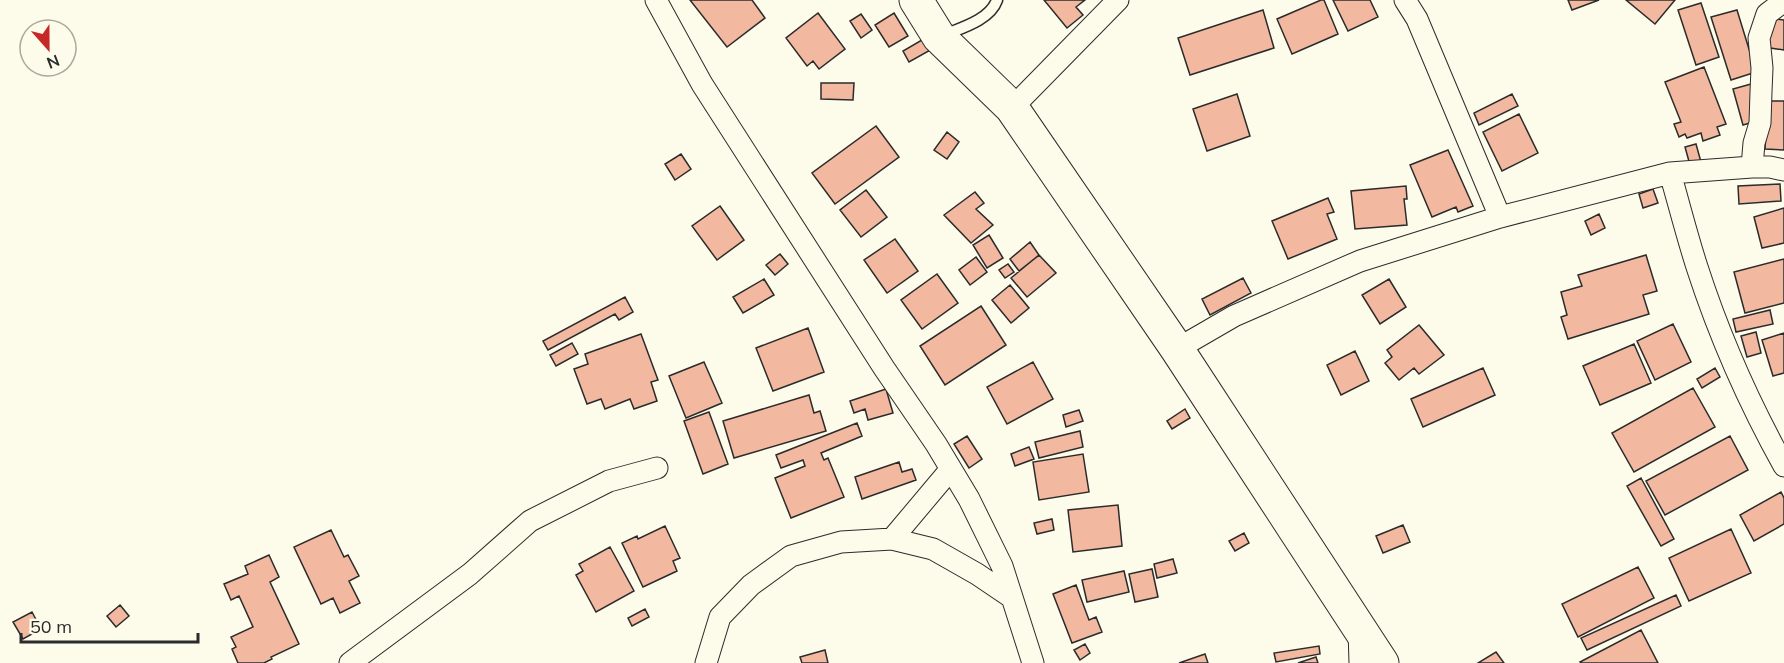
<svg xmlns="http://www.w3.org/2000/svg" width="1784" height="663" font-family="Mulish,sans-serif">
<rect width="100%" height="100%" fill="#fdfbea"/>
<path fill="#f2b8a0" stroke="#2b2b2b" stroke-width="1.5" d="M690 0H752L765 18 727 47Z
M1044 0H1085L1076 7 1083 15 1067 28Z
M1321 0H1324L1338 34 1292 54 1277 19Z
M1333 0H1370L1378 17 1348 31Z
M1568 0H1599L1572 10Z
M1626 0H1675L1655 24Z
M1701 3 1719 57 1696 65 1678 10Z
M1263 10 1274 48 1190 75 1178 38Z
M1737 10 1756 72 1731 80 1711 17Z
M818 13 845 49 819 69 813 61 807 66 786 38Z
M894 13 908 36 889 47 875 25Z
M861 14 872 30 861 38 850 21Z
M1768 18 1784 20V50L1764 47Z
M927 37 934 48 909 62 903 51Z
M1704 67 1726 124 1717 127 1720 135 1703 141 1701 133 1687 138 1685 134 1679 137 1674 124 1681 122 1665 82Z
M821 83H854L853 100 821 99Z
M1751 84 1757 121 1743 125 1733 89Z
M1237 94 1250 136 1207 151 1193 109Z
M1512 94 1518 106 1479 125 1474 113Z
M1768 101H1784V150L1765 149Z
M1519 114 1538 153 1502 171 1483 132Z
M876 126 899 157 835 204 812 173Z
M947 132 959 142 947 159 934 150Z
M1696 144 1701 162 1690 165 1685 147Z
M1448 150 1473 206 1458 212 1456 207 1432 217 1410 165Z
M681 154 691 169 675 180 665 164Z
M1780 184 1781 201 1739 204 1738 186Z
M1406 186 1407 199H1404L1407 225 1355 229 1351 191Z
M1653 189 1658 203 1643 208 1639 194Z
M866 190 887 217 861 237 840 210Z
M975 192 984 203 976 209 993 225 971 243 944 215Z
M1328 198 1334 212 1327 214 1337 239 1288 259 1272 221Z
M720 206 744 240 717 260 692 226Z
M1784 208V243L1762 248 1754 217Z
M1599 214 1605 228 1591 235 1585 221Z
M989 235 1003 258 987 268 973 245Z
M895 239 918 271 887 293 864 260Z
M1030 242 1039 255 1019 271 1010 259Z
M780 254 788 264 775 275 766 265Z
M1039 255 1056 273 1027 297 1011 278Z
M1646 255 1657 291 1643 295 1649 314 1568 339 1561 317 1567 315 1561 292 1582 286 1578 275Z
M976 257 987 272 970 285 959 270Z
M1784 259V303L1745 313 1734 272Z
M1008 264 1014 272 1005 278 999 270Z
M937 274 958 303 922 329 901 300Z
M1243 278 1251 293 1210 315 1202 299Z
M764 279 774 295 743 313 733 297Z
M1389 279 1406 307 1380 324 1362 295Z
M1010 285 1029 308 1011 323 992 300Z
M625 297 633 312 619 320 615 314 548 350 543 341Z
M981 306 1006 345 945 385 920 346Z
M1770 310 1773 324 1736 332 1733 319Z
M1673 324 1691 362 1655 380 1637 341Z
M1419 325 1444 355 1419 374 1414 368 1399 380 1385 363 1392 357 1387 350Z
M808 328 824 372 773 391 756 348Z
M1756 332 1761 353 1747 357 1741 336Z
M1784 333V373L1773 376 1762 340Z
M641 334 658 380 651 382 657 401 634 409 630 399 605 409 601 399 587 404 574 369 588 364 585 354Z
M572 343 578 354 556 366 550 355Z
M1634 344 1651 383 1600 405 1583 366Z
M1355 351 1369 381 1341 395 1327 365Z
M704 362 722 403 686 418 669 376Z
M1033 362 1053 399 1007 424 987 387Z
M1483 368 1495 395 1423 427 1411 399Z
M1715 368 1720 377 1702 388 1697 379Z
M1693 388 1715 427 1634 472 1612 433Z
M886 389 893 413 868 420 865 409 854 413 850 401Z
M809 395 814 413 820 411 826 431 734 458 723 421Z
M1185 409 1190 418 1172 429 1167 421Z
M1079 410 1083 421 1066 427 1063 415Z
M709 412 728 464 703 474 684 421Z
M857 423 862 436 821 453 824 460 828 458 844 497 791 518 775 478 805 466 803 460 781 468 776 455Z
M1080 431 1083 447 1039 458 1035 442Z
M967 436 982 459 969 468 954 444Z
M1730 436 1748 470 1665 515 1646 481Z
M1029 447 1034 459 1015 466 1011 454Z
M1083 454 1089 492 1039 500 1033 462Z
M899 462 902 472 912 469 916 480 862 499 855 477Z
M1641 478 1674 539 1661 546 1627 486Z
M1781 492 1784 498V524L1754 541 1740 515Z
M1118 505 1122 546 1073 552 1068 510Z
M1052 519 1054 530 1037 534 1034 523Z
M1403 525 1410 542 1383 553 1376 536Z
M665 526 680 558 673 561 677 571 643 587 622 543 637 536 638 539Z
M1731 529 1751 573 1689 601 1669 558Z
M331 530 344 557 348 555 359 576 349 581 360 603 340 613 333 598 321 604 294 547Z
M1244 533 1249 543 1235 551 1229 541Z
M610 547 634 591 596 612 576 575 583 571 579 564Z
M269 555 279 577 270 582 299 644 271 657 272 659 264 663H238L232 649 236 647 231 637 253 627 239 596 231 600 224 584 248 574 245 566Z
M1173 559 1177 573 1157 578 1154 564Z
M1638 567 1654 598 1578 637 1562 604Z
M1152 569 1158 597 1135 602 1129 574Z
M1124 571 1129 592 1087 602 1082 580Z
M1076 585 1089 620 1096 617 1102 632 1072 643 1053 594Z
M1676 595 1681 606 1587 650 1581 638Z
M120 605 129 616 116 627 107 616Z
M645 609 649 617 632 626 628 618Z
M32 612 41 629 23 639 13 622Z
M1641 630 1658 663H1581L1580 662Z
M1085 644 1090 653 1080 660 1074 650Z
M1319 646 1320 654 1276 662 1274 653Z
M825 650 828 663H802L800 657Z
M1496 652 1504 663H1478Z
M1205 654 1208 663H1179Z
M1316 657 1318 663H1298Z"/>
<g fill="none" stroke-linecap="round" stroke-linejoin="round">
<defs>
<path id="service" d="M944 35C961 28 990 20 997 0"/>
<path id="minor" d="M656 0 702 84 884 368 936 444 969 499 1002 566 1033 663
M1405 0 1417 19 1500 217
M1012 108 1118 0
M1752 167 1754 143 1760 123 1761 92 1762 68 1759 38 1767 14 1784 1
M1670 173C1679 204 1687 236 1697 267 1719 335 1749 403 1784 466
M1177 349 1234 316 1360 261 1500 217 1670 173 1752 167H1770L1784 170
M892 539 950 470
M1359 630 1360 663
M350 663 470 574 530 521 609 481 657 468
M706 663 720 617 751 585 791 556 841 542 892 539 933 549 977 574 1011 597"/>
<path id="primary" d="M916 0 939 37 1012 108 1177 349 1382 663"/>
</defs>
<use href="#service" stroke="#2b2b2b" stroke-width="13"/>
<use href="#minor" stroke="#2b2b2b" stroke-width="23"/>
<use href="#primary" stroke="#2b2b2b" stroke-width="35"/>
<use href="#service" stroke="#fdfbea" stroke-width="10"/>
<use href="#minor" stroke="#fdfbea" stroke-width="21"/>
<use href="#primary" stroke="#fdfbea" stroke-width="33"/>
</g>
<g transform="translate(48 48) rotate(159)"><circle r="28" fill="#fdfbea" stroke="#a9a89e" stroke-width="1.5"/>
<path d="M0-4.5L10 22L0 15L-10 22Z" fill="#c62828"/>
<text y="-9" font-size="16" font-weight="bold" text-anchor="middle" fill="#2b2b2b">N</text>
</g>
<path d="M21 633v9h177v-9" fill="none" stroke="#2b2b2b" stroke-width="3"/>
<text x="30" y="633" font-size="18" fill="#2b2b2b" stroke="#fdfbea" stroke-width="4.5" paint-order="stroke">50 m</text>
</svg>
